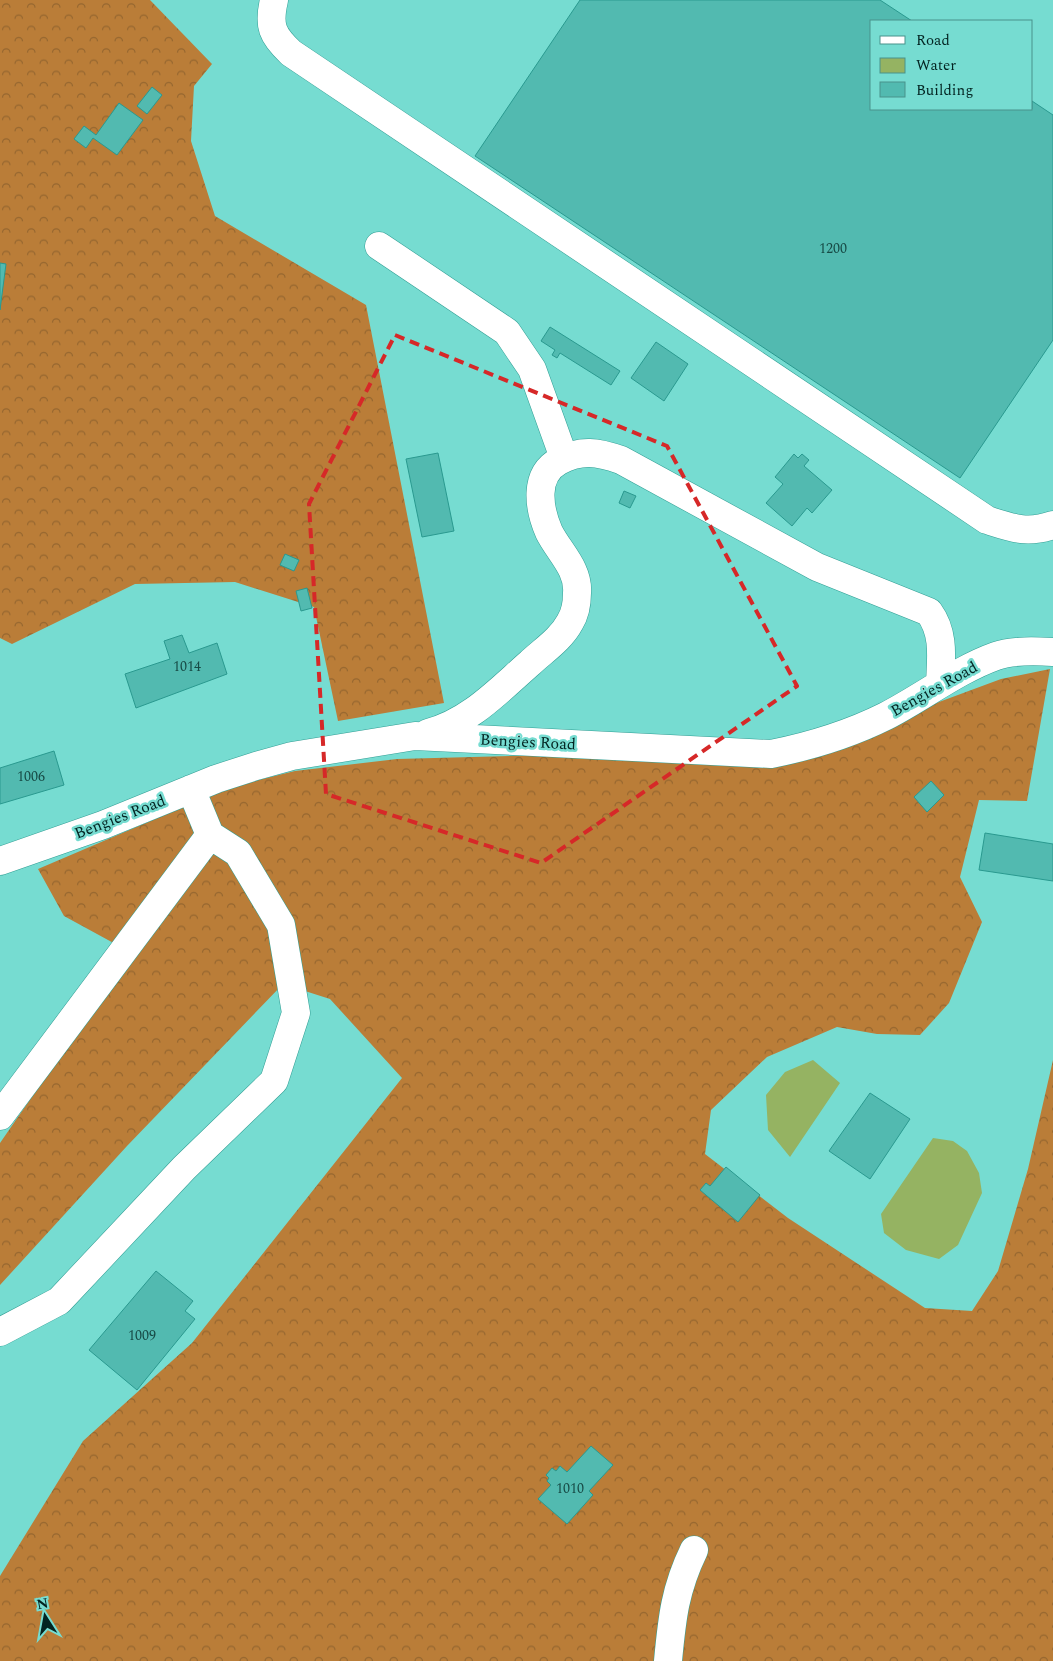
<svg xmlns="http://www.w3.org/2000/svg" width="1053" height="1661" font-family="Spectral,serif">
<defs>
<pattern id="forest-crowns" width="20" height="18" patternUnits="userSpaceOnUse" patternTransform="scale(1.25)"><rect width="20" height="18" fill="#ba7d38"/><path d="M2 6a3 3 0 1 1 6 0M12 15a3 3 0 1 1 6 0" fill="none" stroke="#95662f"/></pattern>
</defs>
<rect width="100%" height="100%" fill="#76dcd1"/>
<path fill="url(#forest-crowns)" d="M0 0H150L212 64 194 86 191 141 215 216 366 305 444 703 338 721 314 607 235 582 135 584 12 644 0 638Z
M1050 669 1027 801 979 800 960 877 982 922 949 1003 920 1035 877 1034 837 1027 767 1057 711 1110 705 1154 788 1218 925 1308 972 1311 998 1271 1028 1169 1053 1060V1661H0V1576L83 1441 192 1343 402 1078 330 999 283 984 127 1146 0 1285V1143L63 1052 119 946 64 916 38 869 230 787 295 771 397 759 587 754 861 739 939 702 1001 679Z"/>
<path fill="#95b362" d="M813 1060 840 1083 790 1157 768 1130 766 1095 785 1072Z
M933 1138 953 1141 967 1151 979 1173 982 1193 958 1245 939 1259 906 1250 884 1233 881 1214Z"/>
<path fill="#52bab0" stroke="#2a998f" d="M580 0H880L912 21H872V109H1032V101L1053 115V340L960 478 475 156Z
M152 87 162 95 147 114 137 106Z
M119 103 143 120 117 155 93 138 86 148 74 139 84 126 96 135Z
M0 263 6 264 0 310Z
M550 327 620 371 611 385 560 353 557 358 552 355 555 350 541 341Z
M656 342 688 364 664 401 631 378Z
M438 453 454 531 422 537 406 459Z
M794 454 798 458 802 454 809 460 804 466 832 490 812 513 807 508 792 526 766 503 783 484 775 477Z
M624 491 636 496 630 508 619 503Z
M285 554 299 560 294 571 280 565Z
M307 588 312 608 301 611 296 591Z
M182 635 189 653 217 643 227 674 136 708 125 674 170 659 164 641Z
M54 751 64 785 0 804V768Z
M931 781 944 795 927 812 914 797Z
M985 833 1053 844V881L979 870Z
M870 1093 910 1119 870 1179 829 1151Z
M726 1167 760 1195 738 1222 700 1190 706 1183 710 1186Z
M156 1271 193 1301 185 1311 195 1319 137 1390 89 1350Z
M591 1446 613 1465 589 1491 593 1495 567 1524 538 1499 551 1485 547 1481 549 1478 546 1475 552 1468 556 1471 560 1466 567 1472Z"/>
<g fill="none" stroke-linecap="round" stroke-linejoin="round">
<defs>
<path id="minor" d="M274 0C268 26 272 35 291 53L987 520C1012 528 1027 534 1053 525
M379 246 507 332 532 369 564 458
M428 733C470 722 499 690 530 663 544 650 561 639 570 622 575 614 577 603 577 593 579 569 559 552 549 532 539 509 533 475 559 461 581 449 598 452 621 460L817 567 929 612C945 634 941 658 940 684
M0 861 103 825 216 779 256 766 292 756 415 736 771 754C811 746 850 734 886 716 923 697 957 670 996 656 1013 650 1036 651 1053 652
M0 1116 210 835 191 789
M0 1332 59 1301 184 1168 274 1081 296 1013 281 925 238 853 210 835
M668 1661C672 1618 675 1589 694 1550"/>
</defs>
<use href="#minor" stroke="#319e94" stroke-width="29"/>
<use href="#minor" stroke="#fff" stroke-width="28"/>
</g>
<path fill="none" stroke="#d62828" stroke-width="4" stroke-dasharray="10 6" stroke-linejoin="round" d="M395 335 667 446 797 686 541 863 326 794 309 504Z"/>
<g text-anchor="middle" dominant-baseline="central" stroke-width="5" stroke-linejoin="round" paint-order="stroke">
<g font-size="14" fill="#174a45">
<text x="833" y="248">1200</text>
<text x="187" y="666">1014</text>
<text x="31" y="776">1006</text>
<text x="142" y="1335">1009</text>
<text x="570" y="1488">1010</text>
</g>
<g font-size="16" fill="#032421" stroke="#76dcd1">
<text transform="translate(934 689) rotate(-29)">Bengies Road</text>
<text transform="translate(528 742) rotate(3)">Bengies Road</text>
<text transform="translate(120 817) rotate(-21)">Bengies Road</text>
</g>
</g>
<rect x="870" y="20" width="162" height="90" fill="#76dcd1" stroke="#48928b"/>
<rect x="880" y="36" width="25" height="8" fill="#ffffff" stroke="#48928b"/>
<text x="916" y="45" font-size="15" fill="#032421">Road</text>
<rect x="880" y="58" width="25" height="15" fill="#95b362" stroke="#48928b"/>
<text x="916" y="70" font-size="15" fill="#032421">Water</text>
<rect x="880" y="82" width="25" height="15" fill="#52bab0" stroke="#48928b"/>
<text x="916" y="95" font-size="15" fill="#032421">Building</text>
<g transform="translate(45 1616) rotate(349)" stroke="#76dcd1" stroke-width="4" paint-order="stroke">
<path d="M0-4L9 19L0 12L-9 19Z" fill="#032421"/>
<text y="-8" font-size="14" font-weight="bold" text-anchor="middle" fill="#032421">N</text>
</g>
</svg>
